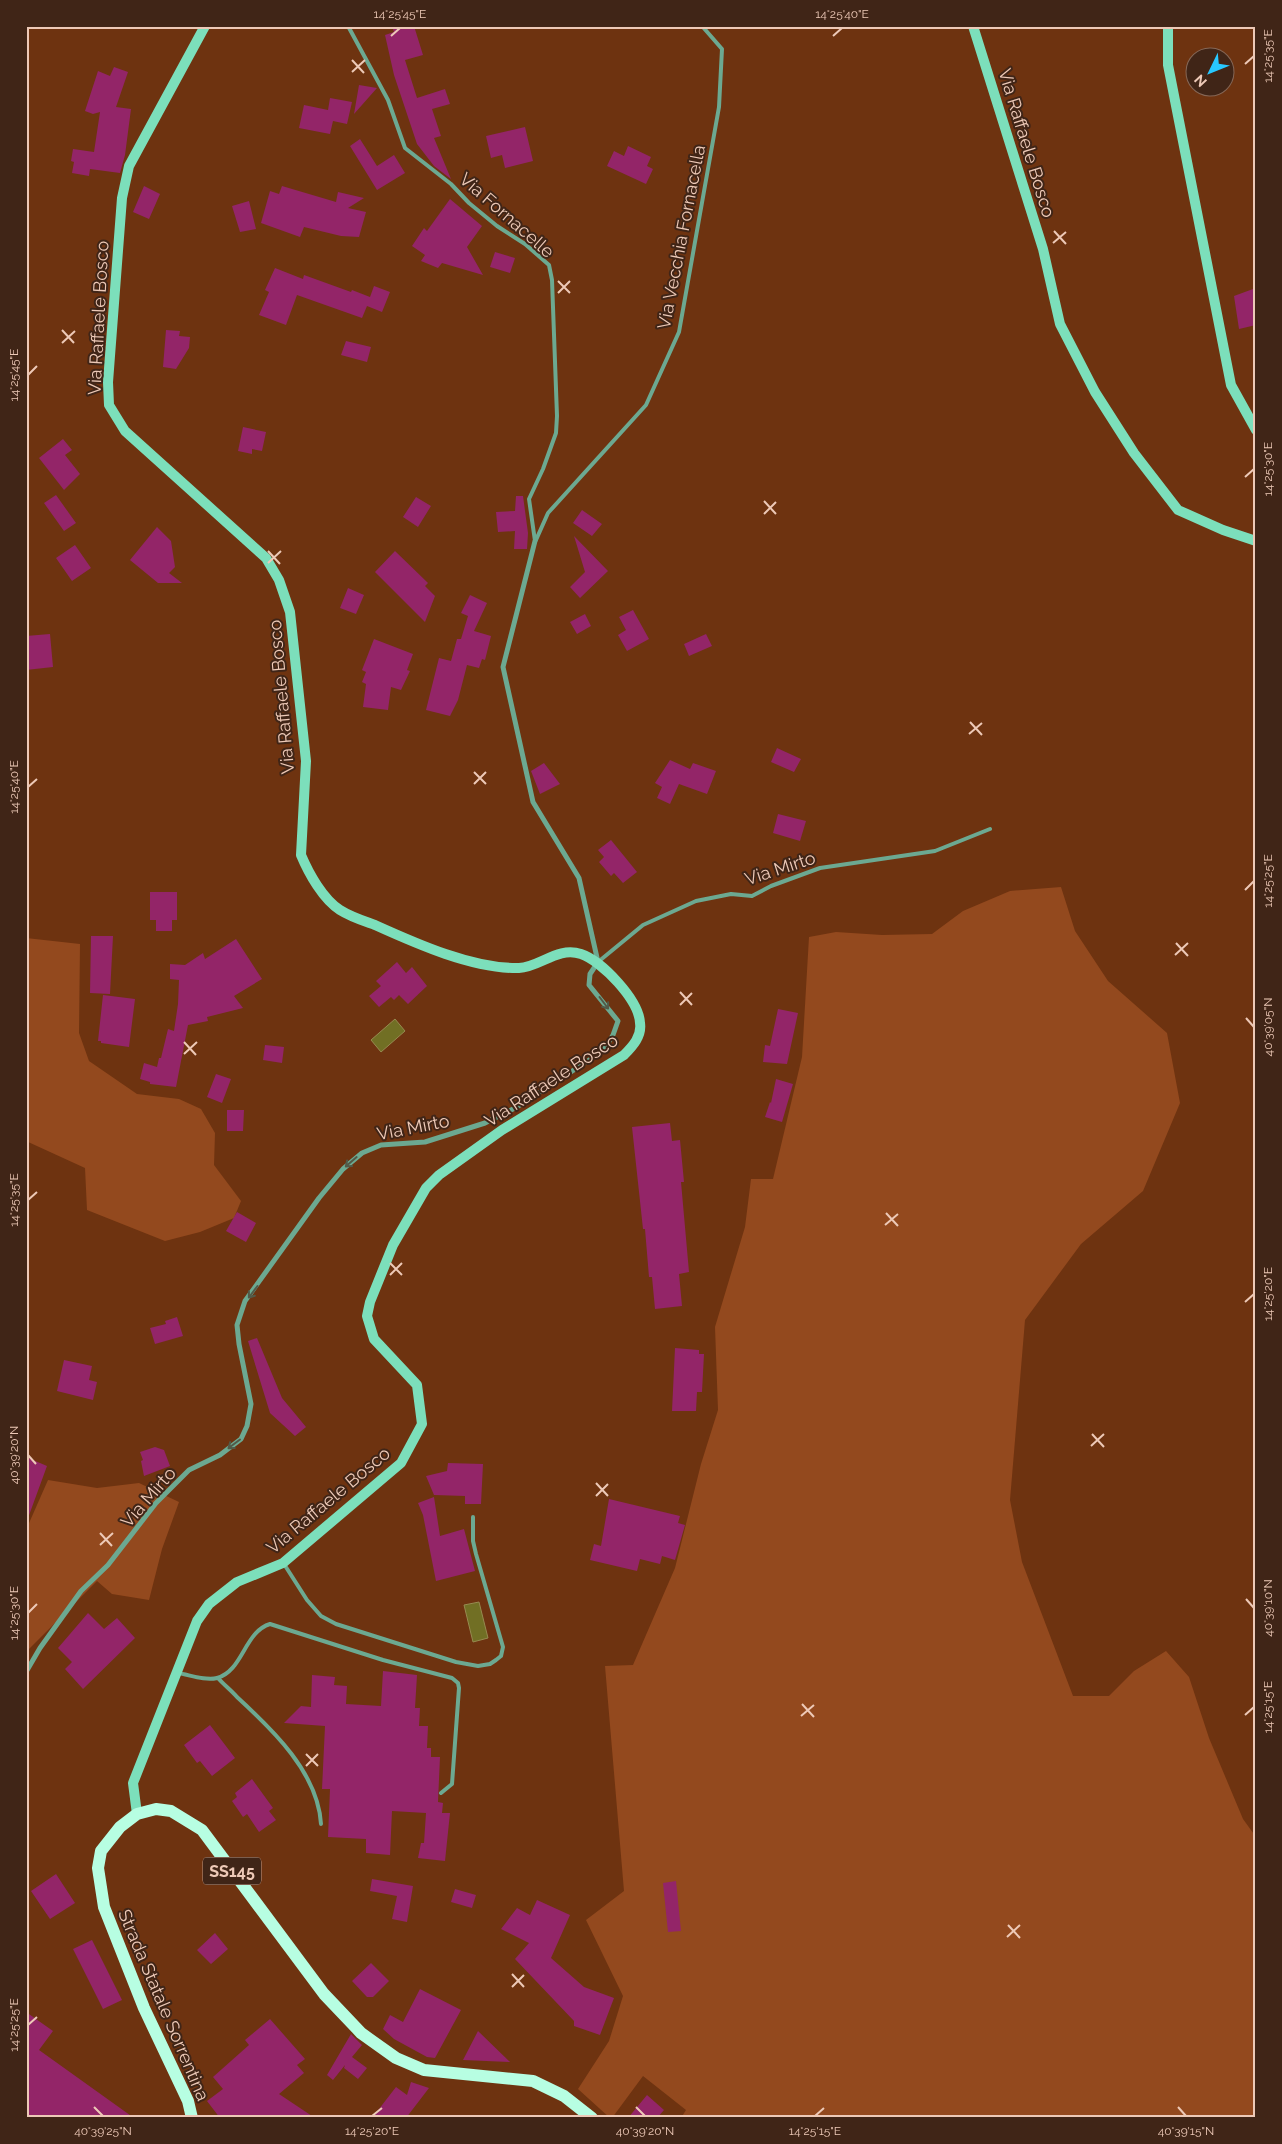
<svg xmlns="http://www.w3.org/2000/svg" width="1282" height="2144" font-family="Raleway,sans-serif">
<rect width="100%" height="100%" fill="#6e3310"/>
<path fill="#93491e" d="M1061 887 1075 931 1108 981 1167 1033 1180 1103 1143 1191 1081 1244 1025 1320 1010 1500 1022 1562 1073 1696H1109L1134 1671 1166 1651 1189 1677 1209 1738 1243 1819 1256 1837V2118H681L686 2110 643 2076 612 2118H610L578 2089 609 2041 623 1996 586 1920 624 1891 605 1666 633 1665 675 1568 701 1464 718 1410 715 1327 745 1227 751 1179H773L802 1057 809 937 836 932 882 935 932 934 963 911 1010 891Z
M26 938 80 944 79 1033 89 1061 137 1094 179 1099 201 1109 215 1133 214 1165 241 1201 234 1218 200 1232 165 1241 87 1210 85 1168 26 1141Z
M48 1480 97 1488 139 1483 179 1502 162 1549 149 1600 112 1594 97 1581 26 1652V1530Z"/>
<path fill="#716f24" stroke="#968a50" d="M395 1019 405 1031 381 1052 371 1040Z
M479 1602 488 1638 473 1642 464 1605Z"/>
<path fill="#932568" d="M392 26H414L423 55 405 60 417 98 445 89 450 104 432 109 441 136 434 138 451 179 434 166 417 144 394 75 385 35 394 32Z
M114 67 128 72 116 107 131 109 125 155 120 173 90 169 89 176 72 173 74 162 71 161 73 149 94 152 100 112 93 114 85 111 98 71 110 76Z
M359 85 377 88 354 114Z
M330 98 352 102 347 124 333 121 330 134 299 128 304 105 328 110Z
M525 127 533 161 505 168 502 155 491 158 486 136Z
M360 139 377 166 394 155 405 173 377 190 350 146Z
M628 146 651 157 647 166 653 169 646 184 607 166 614 151 624 156Z
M144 186 160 194 149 219 133 212Z
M282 186 336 202 338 192 364 198 348 208 366 212 359 237 341 236 304 227 300 237 261 223 270 191 279 194Z
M450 199 482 226 467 247 483 275 442 263 438 268 421 261 425 255 412 246 424 228 427 231Z
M249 201 256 229 240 232 232 206Z
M495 252 515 258 510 273 490 267Z
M275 268 303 279 304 275 351 292 352 290 370 297 374 286 390 292 382 312 367 306 362 318 297 295 286 325 259 315 269 292 265 290Z
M1253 289 1256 299V325L1239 329 1234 296Z
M166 330 180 331 179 336 190 337 189 348 176 369 163 367Z
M346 341 371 347 367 362 341 355Z
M243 427 266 432 262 451 252 449V454L238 451Z
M63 439 72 450 65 455 80 474 64 490 39 458Z
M56 495 76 523 64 531 44 503Z
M516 496H523L528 533 527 549H514L515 531 498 532 496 512 515 511Z
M416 497 431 506 418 527 403 517Z
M582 510 602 524 592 536 573 523Z
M157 527 171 541 175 567 169 573 182 583H158L130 560Z
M574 536 608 571 580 598 570 587 585 572Z
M75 545 91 568 72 581 56 558Z
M395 551 428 583 425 586 435 596 425 622 375 572Z
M348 588 364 595 356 614 340 608Z
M470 595 487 603 474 631 491 636 485 660 482 659 479 668 467 665 458 700 450 716 426 710 439 658 451 661 457 639H461L468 616 461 613Z
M633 610 649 639 627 651 618 635 626 630 619 617Z
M585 614 591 626 577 634 570 622Z
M50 634 53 667 26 670V636Z
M706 634 712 646 689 656 684 644Z
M374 639 413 654 407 670 410 671 401 690 391 687 388 710 363 707 366 684 362 682 366 672 362 670Z
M777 748 801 759 794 772 771 762Z
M670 760 690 769 693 763 716 771 707 794 679 784 670 804 657 798 662 787 655 783Z
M544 763 560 784 540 794 531 771Z
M778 814 806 821 800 841 773 833Z
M611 840 637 872 623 883 614 873 611 876 599 862 604 857 598 850Z
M150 892H177V920H172V931H156V920H150Z
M91 936H113L110 994 90 993Z
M236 939 262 979 234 996 243 1008 207 1017 208 1021 188 1025 176 1087 150 1084V1082L140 1079 144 1063 157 1067 159 1058H161L168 1029 174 1031 178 1004 179 980 170 979V964L185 965 203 953 205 959Z
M397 962 406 973 412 967 427 986 408 1004 399 995 394 1000 391 997 379 1007 369 996 381 986 376 981Z
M103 995 135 999 129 1047 101 1043V1041H98Z
M778 1009 798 1013 787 1064 763 1062 765 1045 770 1046Z
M265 1045 284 1047 282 1063 263 1060Z
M216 1074 231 1079 222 1103 207 1097Z
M776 1079 793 1084 782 1122 765 1117 770 1102 771 1103Z
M227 1110H244L243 1131H227Z
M670 1123 672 1141 680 1140 684 1182H681L689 1272 679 1274 682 1306 655 1309 652 1277H649L645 1229H643L632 1127Z
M237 1212 256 1223 246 1242 226 1231Z
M177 1317 183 1336 155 1344 150 1328 166 1324 165 1321Z
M257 1338 282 1398 306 1427 295 1436 270 1413 248 1341Z
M675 1348 699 1350V1354H704L702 1392H697L696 1411H672Z
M64 1360 92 1366 89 1380 97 1382 93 1400 57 1391Z
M155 1447 164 1450 170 1466 144 1476 141 1461 143 1460 140 1452Z
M26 1457 47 1466 28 1518H26Z
M448 1463 483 1464 481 1504H465V1496L434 1495 426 1476 447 1471Z
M434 1497 440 1536 464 1529 475 1571 436 1581 423 1515 418 1503Z
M609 1499 680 1516 678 1523 685 1525 675 1560 662 1556 660 1564 640 1559 637 1571 590 1560 594 1544 601 1546Z
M88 1613 104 1629 117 1618 135 1638 83 1689 65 1669 72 1662 58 1648Z
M383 1671 417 1675 415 1708H420L419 1726H428L427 1748H431V1757H440L438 1802 443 1803 442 1813H450L445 1861 418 1858 421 1843H424L426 1813 392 1811 390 1855 366 1853V1839L328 1837 330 1789H322L325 1726 284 1723 301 1706 311 1707 312 1675 335 1677 334 1685 347 1686 346 1704 381 1706Z
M210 1725 235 1758 212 1776 200 1761 197 1763 184 1745Z
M252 1779 273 1808 269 1811 276 1820 259 1832 247 1814 243 1817 232 1801 237 1797 235 1793Z
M56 1874 75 1903 50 1919 31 1891Z
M372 1879 413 1886 407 1922 392 1919 397 1896 370 1891Z
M676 1881 681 1931 668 1932 663 1883Z
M455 1889 476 1895 472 1908 451 1902Z
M537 1900 570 1915 551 1958 584 1987 614 1998 600 2035 574 2026V2021L515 1959 529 1943 501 1929 517 1908 530 1915Z
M215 1933 228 1949 211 1964 197 1950Z
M92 1940 122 2000 103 2009 73 1949Z
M371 1963 389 1981 373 1997H367L352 1981Z
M420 1989 461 2010 435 2058 427 2057 394 2039 383 2029 390 2015 403 2022Z
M26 2012 53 2031 39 2050 134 2118H26Z
M270 2019 305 2059 297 2065 304 2073 279 2094 315 2118H220L207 2101 223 2089 213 2077 249 2045 245 2040Z
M478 2031 510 2062 463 2060Z
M351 2034 362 2045 352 2057 367 2068 358 2079 344 2068 345 2065 333 2080 327 2075Z
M411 2082 429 2088 406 2118H372L396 2087 407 2095Z
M647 2095 664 2110 657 2118H628Z"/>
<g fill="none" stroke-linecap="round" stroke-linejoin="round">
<path stroke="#6ca991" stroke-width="4" d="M348 26 388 100 405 148 451 184 469 203 497 226 525 244 549 265 552 280 557 416 556 433 543 469 529 499 535 541
M536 540 548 513 646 405 679 332 719 107 722 49 702 26
M598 962 643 925 696 901 731 894 752 896 771 886 820 868 935 851 990 829
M284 1564 307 1600 321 1616 336 1624 456 1662 478 1666 490 1664 496 1660 501 1656 503 1647 476 1554 473 1541V1517
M178 1673C190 1675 205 1681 217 1678 243 1671 244 1632 270 1624L383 1660 452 1678 458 1683 459 1688 452 1784 441 1793
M218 1678C224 1685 231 1690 237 1697 273 1730 318 1773 321 1824"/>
<path stroke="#6ca991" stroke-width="5" d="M26 1672 40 1648 81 1591 108 1565 156 1503 189 1470 220 1455 241 1439 247 1426 251 1404 239 1344 237 1325 245 1301 319 1198 343 1169 362 1153 381 1145 425 1142 485 1123 517 1107 603 1051 613 1035 618 1021 589 985 590 974 598 962 579 878 533 802 503 667 535 541"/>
<path stroke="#7cdfbb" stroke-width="10" d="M973 26 1043 249 1060 324 1095 392 1134 453 1178 510 1223 530 1256 541
M1168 26V65L1231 385 1256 430
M137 1814 133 1783 197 1621 209 1604 237 1582 283 1563 401 1463 422 1424 417 1385 374 1339 367 1316 370 1302 393 1245 426 1188 439 1175 502 1130 624 1055C633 1046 642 1036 640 1023 639 1000 602 961 581 954 558 946 540 967 519 968 473 969 417 944 375 925 364 921 351 917 340 910 323 899 309 874 301 855L306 761 290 612 279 580 266 558 125 431 109 405 108 382 122 198 129 166 205 26"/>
<path stroke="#b7fee2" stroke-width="12" d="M192 2118 188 2101 144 2008 104 1907 98 1868 101 1851 120 1827 137 1814 156 1809 171 1811 202 1830 324 1994 361 2033 396 2058 424 2070 533 2081 564 2096 592 2118"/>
</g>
<defs><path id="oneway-shaft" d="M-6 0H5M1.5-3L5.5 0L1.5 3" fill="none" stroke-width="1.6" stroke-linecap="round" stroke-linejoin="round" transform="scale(1.25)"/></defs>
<g stroke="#525a48">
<use href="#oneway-shaft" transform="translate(604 1003) rotate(53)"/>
<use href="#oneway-shaft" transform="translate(351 1162) rotate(139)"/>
<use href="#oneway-shaft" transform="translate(253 1292) rotate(127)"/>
<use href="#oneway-shaft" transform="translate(234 1444) rotate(143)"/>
</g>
<path fill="none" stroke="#edc9b7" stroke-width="2" d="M391 36 400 28M833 36 842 28M352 60 364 73M1245 64 1254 56M352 72 365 60M1054 231 1066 244M1053 243 1066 232M558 281 570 293M558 293 570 281M62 330 74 343M62 343 75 331M28 375 37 366M1245 477 1254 469M764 501 776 514M764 514 776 502M268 551 280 564M268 563 281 551M970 722 982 735M969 734 982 723M474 772 486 784M474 784 486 772M28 787 37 779M1245 890 1254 881M1176 943 1188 956M1175 955 1188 943M680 992 692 1005M680 1005 692 993M1246 1018 1254 1027M184 1042 196 1055M184 1054 197 1042M28 1200 37 1192M886 1213 898 1226M885 1225 898 1214M390 1263 402 1275M390 1275 402 1263M1245 1302 1254 1294M1092 1434 1104 1447M1091 1446 1104 1434M28 1455 36 1464M596 1483 608 1496M596 1496 608 1484M100 1533 112 1546M100 1545 113 1533M1246 1599 1254 1608M28 1613 37 1604M802 1704 814 1717M1245 1715 1254 1707M801 1716 814 1705M306 1754 318 1766M306 1766 318 1754M1008 1925 1020 1938M1007 1937 1020 1925M512 1974 524 1987M512 1987 524 1975M28 2025 37 2017M94 2107 103 2116M636 2107 645 2116M1178 2107 1186 2116M372 2116 382 2108M815 2116 824 2108"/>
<g text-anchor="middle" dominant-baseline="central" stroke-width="4" stroke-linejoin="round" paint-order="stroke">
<rect fill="#402517" stroke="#b99887" stroke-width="1" x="203" y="1857.5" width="58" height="27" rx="4"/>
<g font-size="16" font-weight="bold" fill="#edc9b7">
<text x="232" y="1871">SS145</text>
</g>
<g font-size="18" fill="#edc9b7" stroke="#402517">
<text transform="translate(1027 143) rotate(73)">Via Raffaele Bosco</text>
<text transform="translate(507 215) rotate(41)">Via Fornacelle</text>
<text transform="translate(681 237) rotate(-79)">Via Vecchia Fornacella</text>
<text transform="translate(98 318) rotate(-87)">Via Raffaele Bosco</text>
<text transform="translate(281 697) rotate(-95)">Via Raffaele Bosco</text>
<text transform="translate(780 868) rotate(-18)">Via Mirto</text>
<text transform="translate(551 1080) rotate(-33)">Via Raffaele Bosco</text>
<text transform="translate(413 1127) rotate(-11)">Via Mirto</text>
<text transform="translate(148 1497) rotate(-49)">Via Mirto</text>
<text transform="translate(328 1500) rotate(-40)">Via Raffaele Bosco</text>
<text transform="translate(164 2005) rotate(67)">Strada Statale Sorrentina</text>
</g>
</g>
<rect width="1282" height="2144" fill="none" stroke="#402517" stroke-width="55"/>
<g transform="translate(1210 72) rotate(227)"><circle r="24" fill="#402517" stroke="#856757"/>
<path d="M0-4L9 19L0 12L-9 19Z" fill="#28c8ff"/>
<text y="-8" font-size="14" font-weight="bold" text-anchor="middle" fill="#edc9b7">N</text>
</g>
<rect x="28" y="28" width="1226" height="2088" fill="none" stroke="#edc9b7" stroke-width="2"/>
<g font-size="12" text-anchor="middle" fill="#edc9b7">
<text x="400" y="18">14°25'45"E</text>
<text x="842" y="18">14°25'40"E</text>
<text transform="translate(1268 56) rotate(-90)" y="4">14°25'35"E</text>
<text transform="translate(14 375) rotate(-90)" y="4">14°25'45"E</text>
<text transform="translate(1268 469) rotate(-90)" y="4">14°25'30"E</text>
<text transform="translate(14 787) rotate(-90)" y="4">14°25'40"E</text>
<text transform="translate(1268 881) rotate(-90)" y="4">14°25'25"E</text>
<text transform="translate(1268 1027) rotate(-90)" y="4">40°39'05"N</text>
<text transform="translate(14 1200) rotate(-90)" y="4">14°25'35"E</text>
<text transform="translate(1268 1294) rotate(-90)" y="4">14°25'20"E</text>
<text transform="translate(14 1455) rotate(-90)" y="4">40°39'20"N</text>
<text transform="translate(1268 1608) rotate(-90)" y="4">40°39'10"N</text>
<text transform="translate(14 1613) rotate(-90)" y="4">14°25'30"E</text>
<text transform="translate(1268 1707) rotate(-90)" y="4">14°25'15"E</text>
<text transform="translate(14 2025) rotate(-90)" y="4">14°25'25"E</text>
<text x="103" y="2135">40°39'25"N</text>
<text x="372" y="2135">14°25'20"E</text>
<text x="645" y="2135">40°39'20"N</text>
<text x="815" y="2135">14°25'15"E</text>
<text x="1186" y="2135">40°39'15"N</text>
</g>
</svg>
